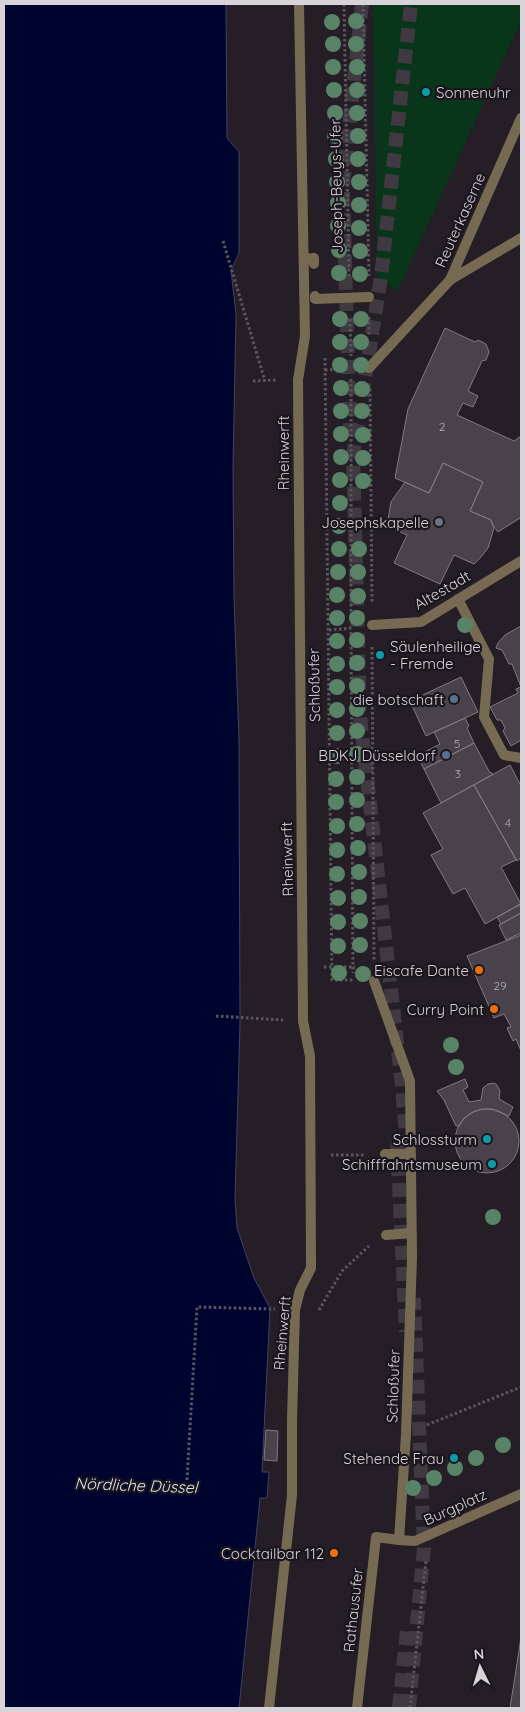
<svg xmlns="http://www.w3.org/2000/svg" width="525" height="1712" font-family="Quicksand,sans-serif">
<rect width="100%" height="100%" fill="#251e27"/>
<path fill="#09361b" d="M373 4H521V21L398 290 377 280Z"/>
<path fill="#000530" stroke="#414363" d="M4 4H226L227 138 239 152V253L231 270 236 315 233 466 234 598 239 740 240 1023 235 1200 237 1228 254 1278 270 1308 262 1472H269L267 1498H260L239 1708H4Z"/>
<path fill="#49424b" stroke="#807983" d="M445 328 475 342 478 340 486 344 489 352 486 360 482 361 468 391 478 396 473 407 463 403 457 415 514 441 521 436V521L520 518 498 532 492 524 491 520 470 511 483 482 443 463 429 493 395 478 408 409Z
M443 463 483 482 470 511 491 520 494 528 488 548 481 557 474 564 454 555 440 584 394 563 407 535 387 526 391 502 405 482 429 493Z
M521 626V740L511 746 503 731 505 728 501 720H497L490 707 518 693 516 689 521 687 512 664H509L502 650 496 648 498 643 505 635Z
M461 677 478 712 426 736 410 701Z
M465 718 469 726 467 728 474 743 424 769 417 756 440 744 434 732Z
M474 743 490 773 491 772 493 774 441 803 424 769Z
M510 765 521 786V858L517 861 474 785Z
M474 785 516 860 501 867 521 904 485 924 465 888 453 894 431 855 443 849 423 813Z
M520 904 521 913 501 924 497 917Z
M521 913V933L506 940 499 925Z
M521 935V1051L516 1039 513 1041 507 1028 511 1027 504 1014 494 1018 467 956Z
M465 1079 468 1087 463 1090 469 1102 481 1100 483 1088 488 1084 494 1083 497 1085 500 1091 499 1099 513 1107 509 1116 492 1109H482L473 1112 464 1118 459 1126H456L444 1100 437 1091Z
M455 1141a32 32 0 1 1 64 0a32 32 0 1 1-64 0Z
M266 1430 278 1431 277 1461 264 1460Z
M521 1636V1708H510L519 1651Z"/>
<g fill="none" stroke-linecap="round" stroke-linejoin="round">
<path stroke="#403942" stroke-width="14" stroke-dasharray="14 7" stroke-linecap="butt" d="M350 437 343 185 362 4
M397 1141 406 1332
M407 1149 402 1086 360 716 353 455 381 277 411 4
M399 1708 407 1630
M409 1708 424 1548 414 1298"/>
<path stroke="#5c555d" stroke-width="3" stroke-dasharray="2.5 2.5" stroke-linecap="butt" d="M344 4 349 276
M363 4 369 276
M223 241 265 381
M369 317V336
M350 319 351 356
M325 358 332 980H354
M325 370 349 369
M351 379V618
M253 381 277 380
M370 389 372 603
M329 630 352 628
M351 632 353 973
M372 647 374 961
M324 967H355
M216 1016 283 1020
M331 1155H365
M319 1310 342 1271 369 1246
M427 1425 521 1387
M187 1480 197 1307 275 1309
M410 1708 426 1560"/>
<path stroke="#766b52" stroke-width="10" d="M304 259 314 258V264
M315 296V299L369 297
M369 368 450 280
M458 599 489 659 484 717 504 755 521 758
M372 625 421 622 521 561
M385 1154H411
M386 1235 412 1233
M269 1708 292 1495V1420L295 1310 300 1290 311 1268 310 1056 303 1021 298 380 305 336 299 4
M357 1708 376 1537 399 1540 406 1434 412 1258 410 1081 374 981"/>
<path stroke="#766b52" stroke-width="10" d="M450 280 521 118
M450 280 521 238
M399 1540 415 1541 521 1494"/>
</g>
<g fill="#598367">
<circle cx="356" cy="21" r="8"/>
<circle cx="332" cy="22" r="8"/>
<circle cx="333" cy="44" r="8"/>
<circle cx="356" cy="44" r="8"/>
<circle cx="333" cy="67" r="8"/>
<circle cx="357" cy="67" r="8"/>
<circle cx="334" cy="90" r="8"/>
<circle cx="357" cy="90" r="8"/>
<circle cx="335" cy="113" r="8"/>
<circle cx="357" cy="113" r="8"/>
<circle cx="335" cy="136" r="8"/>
<circle cx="358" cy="136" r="8"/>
<circle cx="336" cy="159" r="8"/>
<circle cx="358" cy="159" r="8"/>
<circle cx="337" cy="182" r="8"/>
<circle cx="359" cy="182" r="8"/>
<circle cx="338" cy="203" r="8"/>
<circle cx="359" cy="205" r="8"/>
<circle cx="338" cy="226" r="8"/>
<circle cx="359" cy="228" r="8"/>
<circle cx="339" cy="250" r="8"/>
<circle cx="360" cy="251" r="8"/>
<circle cx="339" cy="273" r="8"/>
<circle cx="360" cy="274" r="8"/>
<circle cx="340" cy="319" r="8"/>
<circle cx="361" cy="319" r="8"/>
<circle cx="340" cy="342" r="8"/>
<circle cx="361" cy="342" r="8"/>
<circle cx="340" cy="365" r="8"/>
<circle cx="361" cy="365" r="8"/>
<circle cx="341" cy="388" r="8"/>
<circle cx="362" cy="389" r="8"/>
<circle cx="341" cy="411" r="8"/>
<circle cx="362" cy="411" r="8"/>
<circle cx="341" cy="434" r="8"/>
<circle cx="363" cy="435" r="8"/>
<circle cx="341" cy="457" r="8"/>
<circle cx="363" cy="458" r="8"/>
<circle cx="340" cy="480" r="8"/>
<circle cx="363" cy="481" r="8"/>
<circle cx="340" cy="503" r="8"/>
<circle cx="339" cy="526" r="8"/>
<circle cx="339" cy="549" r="8"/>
<circle cx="359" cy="549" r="8"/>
<circle cx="338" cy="572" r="8"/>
<circle cx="358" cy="572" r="8"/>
<circle cx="337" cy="595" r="8"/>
<circle cx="358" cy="596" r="8"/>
<circle cx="337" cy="618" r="8"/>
<circle cx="357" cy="618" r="8"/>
<circle cx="465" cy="625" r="8"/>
<circle cx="357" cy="640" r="8"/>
<circle cx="337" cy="641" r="8"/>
<circle cx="357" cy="663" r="8"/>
<circle cx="337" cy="664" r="8"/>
<circle cx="357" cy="686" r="8"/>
<circle cx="337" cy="687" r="8"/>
<circle cx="357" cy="709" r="8"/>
<circle cx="337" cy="710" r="8"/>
<circle cx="357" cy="731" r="8"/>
<circle cx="337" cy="733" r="8"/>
<circle cx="357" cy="754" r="8"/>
<circle cx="337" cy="756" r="8"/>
<circle cx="357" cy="777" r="8"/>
<circle cx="336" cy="779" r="8"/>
<circle cx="357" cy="800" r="8"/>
<circle cx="336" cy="802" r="8"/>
<circle cx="357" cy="824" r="8"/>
<circle cx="337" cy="826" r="8"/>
<circle cx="358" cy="848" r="8"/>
<circle cx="337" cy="850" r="8"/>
<circle cx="359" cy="872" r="8"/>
<circle cx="337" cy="874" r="8"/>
<circle cx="359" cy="897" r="8"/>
<circle cx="338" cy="898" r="8"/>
<circle cx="360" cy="921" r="8"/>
<circle cx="338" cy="922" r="8"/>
<circle cx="360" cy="945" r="8"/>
<circle cx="338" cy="946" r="8"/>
<circle cx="339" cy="973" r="8"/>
<circle cx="363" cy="974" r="8"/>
<circle cx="451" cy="1045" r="8"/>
<circle cx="456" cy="1067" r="8"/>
<circle cx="493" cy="1217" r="8"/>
<circle cx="503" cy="1445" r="8"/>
<circle cx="476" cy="1458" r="8"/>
<circle cx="455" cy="1468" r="8"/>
<circle cx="434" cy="1478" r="8"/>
<circle cx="413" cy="1488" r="8"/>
</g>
<g fill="#0f9aa8" stroke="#1b151d" stroke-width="2">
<circle cx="426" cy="92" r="5"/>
<circle cx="380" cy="655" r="5"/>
<circle cx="487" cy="1139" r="5"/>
<circle cx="492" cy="1164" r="5"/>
<circle cx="454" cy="1458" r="5"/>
</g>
<circle fill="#6b7280" stroke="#1b151d" stroke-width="2" cx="439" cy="522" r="5"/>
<g fill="#5c6f8a" stroke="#1b151d" stroke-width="2">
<circle cx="454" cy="699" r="5"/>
<circle cx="446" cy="755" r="5"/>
</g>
<g fill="#e8710a" stroke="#1b151d" stroke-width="2">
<circle cx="479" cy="970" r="5"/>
<circle cx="494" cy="1009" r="5"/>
<circle cx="334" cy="1553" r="5"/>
</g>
<g text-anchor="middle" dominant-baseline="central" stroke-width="4.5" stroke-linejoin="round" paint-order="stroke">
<g font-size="12" fill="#b4afb6">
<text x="442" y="426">2</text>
<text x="457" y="743">5</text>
<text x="458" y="773">3</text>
<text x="508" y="822">4</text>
<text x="500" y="985">29</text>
</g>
<g font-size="15" fill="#d8d3d9" stroke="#1b151d" text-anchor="end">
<text x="436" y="92" text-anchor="start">Sonnenuhr</text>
<text x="429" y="522">Josephskapelle</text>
<text x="390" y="646" text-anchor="start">Säulenheilige<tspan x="390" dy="17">- Fremde</tspan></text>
<text x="444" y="699">die botschaft</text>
<text x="436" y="755">BDKJ Düsseldorf</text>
<text x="469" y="970">Eiscafe Dante</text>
<text x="484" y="1009">Curry Point</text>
<text x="477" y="1139">Schlossturm</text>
<text x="482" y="1164">Schifffahrtsmuseum</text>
<text x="444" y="1458">Stehende Frau</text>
<text x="324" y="1553">Cocktailbar 112</text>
</g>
<g font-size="15" fill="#d8d3d9" stroke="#1b151d">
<text transform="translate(336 186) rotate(-91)">Joseph-Beuys-Ufer</text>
<text transform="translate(460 220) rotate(-66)">Reuterkaserne</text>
<text transform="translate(283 453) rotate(-90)">Rheinwerft</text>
<text transform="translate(442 590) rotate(-30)">Altestadt</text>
<text transform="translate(314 685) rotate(-91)">Schloßufer</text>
<text transform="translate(287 859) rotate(-91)">Rheinwerft</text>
<text transform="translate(282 1333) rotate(-85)">Rheinwerft</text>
<text transform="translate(393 1386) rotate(-88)">Schloßufer</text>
<text transform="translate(455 1507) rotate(-24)">Burgplatz</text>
<text transform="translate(353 1610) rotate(-84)">Rathausufer</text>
</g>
<g font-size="16" font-style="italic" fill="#dae4f3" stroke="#1b151d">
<text transform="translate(136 1485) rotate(2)">Nördliche Düssel</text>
</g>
</g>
<rect width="525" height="1712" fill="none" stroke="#d8d3d9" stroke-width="10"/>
<g transform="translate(480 1667) rotate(355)" stroke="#1b151d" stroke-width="4" paint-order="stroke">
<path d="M0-4L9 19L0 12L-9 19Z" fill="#d8d3d9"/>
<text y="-8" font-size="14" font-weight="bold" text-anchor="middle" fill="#d8d3d9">N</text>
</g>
</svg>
